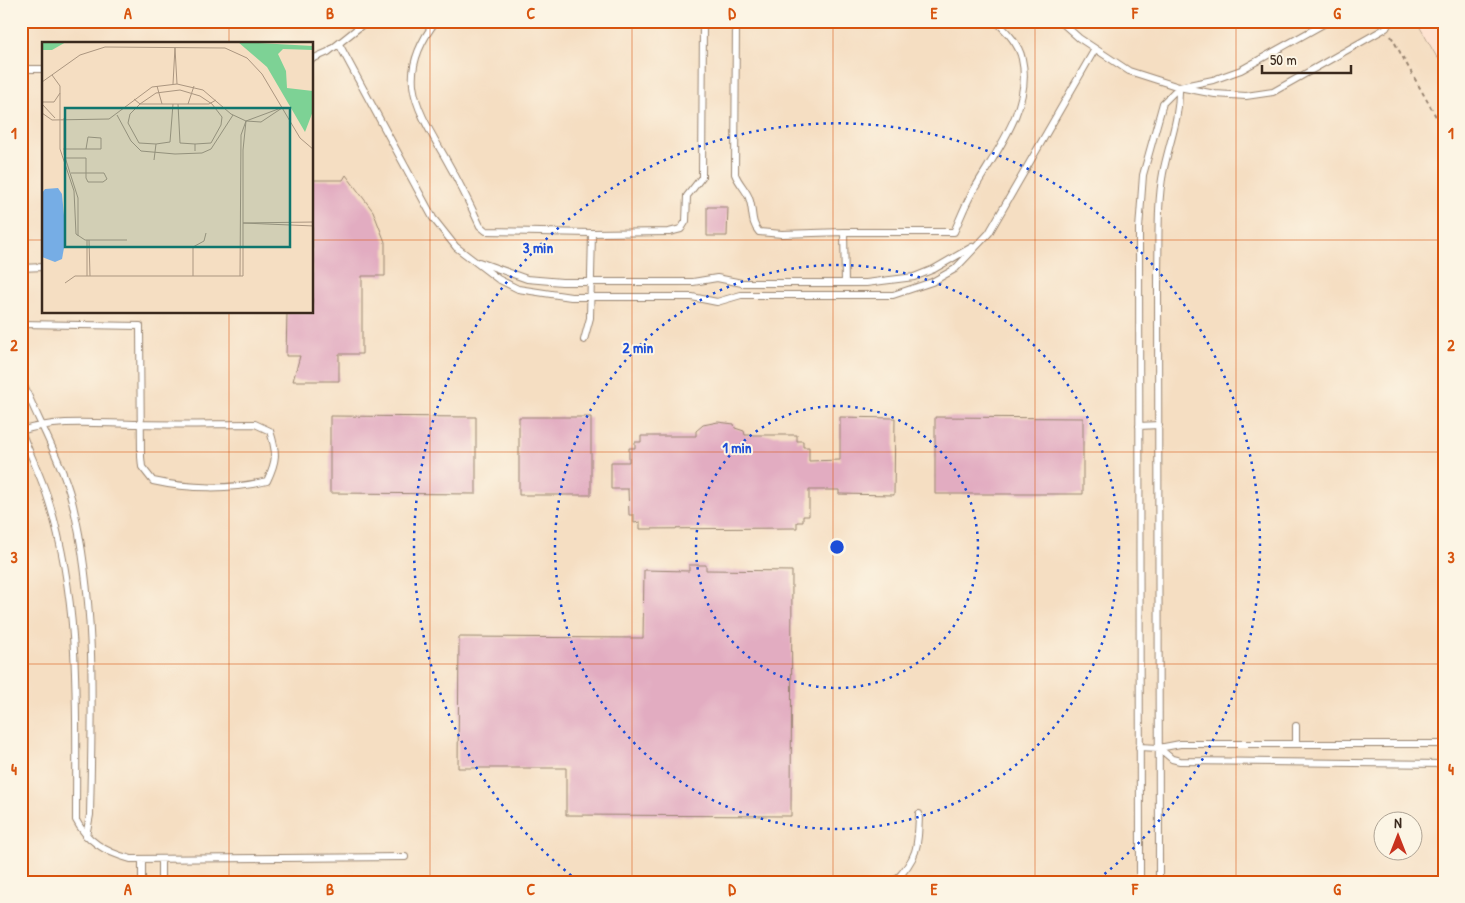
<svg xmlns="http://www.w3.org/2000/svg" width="1465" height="903" font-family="'Patrick Hand',sans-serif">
<rect width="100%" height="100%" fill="#fcf5e5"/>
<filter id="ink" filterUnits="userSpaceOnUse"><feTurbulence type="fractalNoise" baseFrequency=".02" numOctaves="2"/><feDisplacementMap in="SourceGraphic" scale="10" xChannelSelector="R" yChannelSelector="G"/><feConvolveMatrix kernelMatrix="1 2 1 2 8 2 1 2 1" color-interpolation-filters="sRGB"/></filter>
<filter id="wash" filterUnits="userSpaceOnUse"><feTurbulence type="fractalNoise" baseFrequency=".0096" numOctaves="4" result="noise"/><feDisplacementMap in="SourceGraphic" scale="20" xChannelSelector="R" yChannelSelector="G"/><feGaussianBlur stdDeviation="1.12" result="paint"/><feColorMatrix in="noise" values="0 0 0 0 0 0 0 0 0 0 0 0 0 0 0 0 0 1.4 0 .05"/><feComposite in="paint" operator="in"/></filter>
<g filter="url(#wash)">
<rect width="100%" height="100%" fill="#f5dec2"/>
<g id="blocks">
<path fill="#e2acc1" d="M346 175 373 211 385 242V276H362V354H339V381H293L300 356H286L287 312H312V180H343Z
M707 207H728L727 236H707Z
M330 416 476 417V494L330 493Z
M519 417H591V495H519Z
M840 417 895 418 894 495 839 494V490H809V516H803V522H797V528L640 529V522L634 523V515H629L628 489H611V462H629V448H635V442H641V436H696V431L703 425 718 422 734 424 735 428 744 431 745 435H797V441H803V447H809V461L840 460Z
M935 417 1083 418V494H935Z
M689 565H706V570L792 571 791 816 566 815V768H458L459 637 643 638 644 570 689 571Z"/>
</g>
</g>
<g filter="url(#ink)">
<use href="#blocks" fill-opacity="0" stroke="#988470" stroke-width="1"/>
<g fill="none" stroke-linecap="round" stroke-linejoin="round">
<defs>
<path id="lane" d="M436 21C393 77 417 108 447 161 459 182 470 204 480 226L486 231 592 233 590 318 584 340
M736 21 735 174C739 184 747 191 749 198 754 211 750 222 759 232L782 234 844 232
M1060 21 1079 38 1129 71 1179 87 1215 94 1246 96 1273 92 1386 28 1390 21
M339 44 433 218 456 247 498 279 518 289 571 297H692L717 302 741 295H893L932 282 955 269 989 233 1095 49
M312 59 328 52 367 21
M21 69H44
M592 233 669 232 681 229 686 221 687 196 702 177 703 21
M479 262 527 279 562 282H693L717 278 742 283H866L914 277 934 269 972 247
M21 268 44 267
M845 283 844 232H954C960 219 965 205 972 193 994 154 1033 107 1022 59 1019 44 1007 32 996 21
M21 324 140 326 141 457 142 467 153 481C188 489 232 490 267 481 277 460 277 453 270 431L255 424C216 424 178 425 139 424 100 424 59 418 21 431
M21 379C37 418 62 462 72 501 97 603 92 710 90 815L86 836
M1139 426 1159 425
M21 431C30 455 42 478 49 502 81 605 76 714 76 820 87 842 107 853 131 859L405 857
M1296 726V744
M1139 747 1159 748 1180 744H1444
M1159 748 1172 759 1180 761 1444 764
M142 859V882
M161 882V859
M894 882C918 858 918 847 919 814
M1140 882 1139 229 1143 175 1163 103 1179 87 1213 80 1241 70 1329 21
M1159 882 1158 272C1159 239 1157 205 1163 173 1169 143 1180 118 1179 87"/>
<path id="secondary" d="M1427 21 1444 51"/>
</defs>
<use href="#lane" stroke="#988470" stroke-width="8"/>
<use href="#secondary" stroke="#988470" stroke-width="19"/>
<path stroke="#988470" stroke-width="2" stroke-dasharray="4 4" stroke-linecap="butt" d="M1391 36 1444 131"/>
<use href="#lane" stroke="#fff" stroke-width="6"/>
<use href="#secondary" stroke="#fee3d1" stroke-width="18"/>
</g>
</g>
<path fill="none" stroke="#d7540e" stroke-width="1" stroke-opacity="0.55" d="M229 21V44M430 21V882M632 21V882M833 21V882M1035 21V882M1236 21V882M21 240H44M312 240H1444M229 312V882M21 452H1444M21 664H1444"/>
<g fill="none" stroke="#1d4ed8" stroke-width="2.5" stroke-dasharray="2.5 5">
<circle cx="837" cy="547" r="141"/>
<circle cx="837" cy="547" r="282"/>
<path d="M577 880A423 423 0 1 1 1097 880"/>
</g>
<g transform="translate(42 42)">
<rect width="271" height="271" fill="#f5dec2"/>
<path d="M0 0H24L10 8H0ZM196 0 271 4V8L241 7 236 12 244 29 245 46 271 49V69L263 90 225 25Z" fill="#7dd295"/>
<path d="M16 146 20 152 24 195 20 217 13 220 0 215V151L3 147Z" fill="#76ade5"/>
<path fill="none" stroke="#ab9680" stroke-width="1" d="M133 6 135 42M10 33 18 44V107L32 149 34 192 43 198H85M0 40 38 13 63 5 183 6 205 16 220 32 258 96 272 108M131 42 133 5M115 44 120 62M92 57 98 62 88 72 86 81 97 101 114 102 112 118M0 60H12L18 51M0 62 13 76M98 62 114 51 138 48 158 54 170 62 180 75 179 83 169 101 153 102V109M98 62H167L174 58M136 62 138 101 153 102M146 62 152 44M0 71 10 78 67 77 110 45 135 42 161 48 189 72 204 79 219 80 240 66M75 73 89 99 99 109 133 112 160 111 169 107 191 73M22 76V112L36 156V194M114 102 128 100 131 62M21 107H59V96L46 95 44 107M23 116H44V136L46 140H61L65 137 62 131H29M201 181 272 180M201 181 272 184M45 198V234M47 198 48 234M151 234V205L162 199 164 191M198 234 199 93 204 79 239 66M198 234H201V108L204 79M23 241 33 234H198"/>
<path fill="#0f766e" fill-opacity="0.15" stroke="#0f766e" stroke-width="2.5" d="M23 66H248V205H23Z"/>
<rect width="271" height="271" fill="none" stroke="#3b2a1e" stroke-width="2.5"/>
</g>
<circle cx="837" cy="547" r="8" fill="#1d4ed8" stroke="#fcf5e5" stroke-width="2.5"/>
<g font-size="15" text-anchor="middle" font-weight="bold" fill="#1d4ed8" stroke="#fcf5e5" stroke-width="4" stroke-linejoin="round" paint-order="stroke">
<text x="538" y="253">3 min</text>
<text x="638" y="353">2 min</text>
<text x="737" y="453">1 min</text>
</g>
<rect width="1465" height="903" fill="none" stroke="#fcf5e5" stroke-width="55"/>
<g transform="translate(1398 836)"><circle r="24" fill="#fcf5e5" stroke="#afa495"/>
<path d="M0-4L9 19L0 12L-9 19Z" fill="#c8321e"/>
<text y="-8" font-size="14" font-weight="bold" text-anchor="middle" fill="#3b2a1e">N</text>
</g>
<path d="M1262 65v8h89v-8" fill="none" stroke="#3b2a1e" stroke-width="2.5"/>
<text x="1270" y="65" font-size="15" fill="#3b2a1e" stroke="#fcf5e5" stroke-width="4" paint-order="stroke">50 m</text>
<rect x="28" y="28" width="1410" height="848" fill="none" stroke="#d7540e" stroke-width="2"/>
<g font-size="16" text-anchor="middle" font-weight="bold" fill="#d7540e">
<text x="128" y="19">A</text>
<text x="330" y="19">B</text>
<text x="531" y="19">C</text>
<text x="732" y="19">D</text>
<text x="934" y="19">E</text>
<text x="1135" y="19">F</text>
<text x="1337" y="19">G</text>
<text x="14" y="139">1</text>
<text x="1451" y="139">1</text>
<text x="14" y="351">2</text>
<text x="1451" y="351">2</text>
<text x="14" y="563">3</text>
<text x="1451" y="563">3</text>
<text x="14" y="775">4</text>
<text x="1451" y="775">4</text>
<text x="128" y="895">A</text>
<text x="330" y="895">B</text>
<text x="531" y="895">C</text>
<text x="732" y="895">D</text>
<text x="934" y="895">E</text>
<text x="1135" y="895">F</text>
<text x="1337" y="895">G</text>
</g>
</svg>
